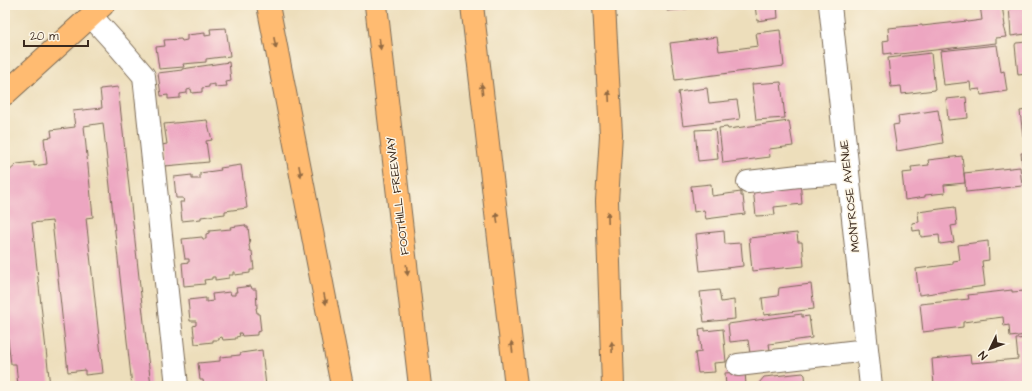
<svg xmlns="http://www.w3.org/2000/svg" width="1032" height="391" font-family="'Architects Daughter',sans-serif">
<rect width="100%" height="100%" fill="#fcf5e5"/>
<filter id="ink" filterUnits="userSpaceOnUse"><feTurbulence type="fractalNoise" baseFrequency=".025" numOctaves="2"/><feDisplacementMap in="SourceGraphic" scale="8" xChannelSelector="R" yChannelSelector="G"/><feConvolveMatrix kernelMatrix="1 2 1 2 8 2 1 2 1" color-interpolation-filters="sRGB"/></filter>
<filter id="wash" filterUnits="userSpaceOnUse"><feTurbulence type="fractalNoise" baseFrequency=".012" numOctaves="4" result="noise"/><feDisplacementMap in="SourceGraphic" scale="16" xChannelSelector="R" yChannelSelector="G"/><feGaussianBlur stdDeviation="0.9" result="paint"/><feColorMatrix in="noise" values="0 0 0 0 0 0 0 0 0 0 0 0 0 0 0 0 0 1.4 0 .05"/><feComposite in="paint" operator="in"/></filter>
<g filter="url(#wash)">
<rect width="100%" height="100%" fill="#eddebb"/>
<g id="blocks">
<path fill="#eda6c1" d="M666 5H710V6L667 11Z
M755 5H777L778 18 757 21Z
M980 5H1002L1005 26H1003L1006 37 996 38V43L891 55V53L884 54 883 41 889 40 888 28 922 25V26L967 21V22L982 20Z
M1009 5H1027V37L1026 34 1011 36Z
M226 28 230 56 206 59V62L183 64 184 67 159 69 156 47 165 46 164 40 181 39 182 41 187 40V35L205 33V36L211 35 210 29Z
M780 30 784 66 675 80 670 43 717 37 719 51 758 46 756 33Z
M1027 42V74L1018 75 1015 45 1016 43Z
M997 45 1001 72 1004 71 1007 91 981 95 980 89 971 90 970 82 944 85 940 51Z
M931 53 935 90 902 94 901 86 891 87 888 58Z
M229 62 231 81 226 82 227 86 215 87V84L209 85V87L202 88V92L192 93 191 89 187 90V93L180 94V98L168 99V95L161 96 158 73 182 70V69Z
M781 82 785 118 756 120 752 84Z
M118 87 151 386H132L103 123 84 126 93 217 86 218 103 373 85 375V370L68 372 52 221 32 223 50 386H18L16 364H11L5 316V193L7 192 5 175 17 164 34 162V166L47 164 44 138 52 137 51 130 75 127 73 111 102 108 100 89Z
M707 88 709 103 737 100 740 119 683 126 678 92Z
M966 97 968 118 948 120 946 99Z
M938 110 943 143 897 151 893 125 899 124 898 116Z
M1027 110V136H1023L1020 111Z
M207 120 212 140 206 141 209 162 165 166 162 145 167 144 164 124Z
M789 121 793 146 769 149 770 157 723 163 719 128 727 127 728 129Z
M715 129 718 159 698 161 695 130Z
M1021 153H1027V178H1024Z
M962 156 965 183 944 185 945 193 925 195V197L905 200 902 173 912 172 911 167 929 165 928 160Z
M241 165 247 208 225 211V214L201 217V219L182 221 180 202H184L183 198H176L174 177 192 175V179H200V173L221 170 220 168Z
M1020 167 1022 186 966 192 964 173Z
M800 180 802 204 774 207 775 215 756 216 753 188Z
M711 184 712 196 741 192V196H743L745 214 706 219 704 210 694 212 691 186Z
M955 207 957 225 951 226 954 242 940 244 939 235 921 237 920 230 913 231 912 223 919 222 918 212Z
M245 225 246 227H248L250 244 249 245 250 251H252L254 270H250V273L235 275V272H233V275H229V278L215 280V277H212V279L204 280 205 284 184 286 182 263 189 262V259H185L182 239 202 237 203 239H206V234L209 233V231L231 229 230 227Z
M724 231 725 244 741 243 743 266 700 271 696 234Z
M797 233 798 242H802L804 266 752 271 749 238Z
M988 241 989 260 982 261 985 286 919 295 916 269 953 264V261L960 260 958 245Z
M811 284 814 309 764 315 762 298 778 296 779 288Z
M251 286 252 289H256L257 308H256L257 313H259L261 331 257 332V335L242 336 241 333H239L240 336 236 337V339L223 340 222 337 219 338V340H213V342L195 344 193 326 196 325V321H190L188 300 206 298V302L213 301 212 294 230 292 231 295H235V292H237L236 288Z
M719 290 721 302 734 300 735 319 704 322 700 292Z
M1012 290V292L1025 291 1027 307V335L1010 337 1009 325 1004 326 1003 317 963 322V327L923 332 920 304 969 299 968 295Z
M802 314V317L809 316 812 338 769 344 770 350 750 353 748 340 730 342 728 324Z
M705 328V331L723 329 726 362 714 363 715 372 698 373 695 353 701 352 699 329Z
M1027 338V382L984 386H934L932 359 970 355 971 363 1018 359 1016 339Z
M262 350 266 386H204L203 380H200L198 363 220 361V357L240 355 241 353Z
M745 371 746 386H726L725 373Z
M803 373 805 375 806 386H760L759 383 764 377Z"/>
</g>
</g>
<g filter="url(#ink)">
<use href="#blocks" fill-opacity="0" stroke="#796955" stroke-width="1"/>
<g fill="none" stroke-linecap="round" stroke-linejoin="round">
<defs>
<path id="minor" d="M830 5 871 386
M91 16 120 48 144 76 177 386
M748 182 799 176 848 173
M738 365 867 350"/>
<path id="major" d="M5 94 103 5"/>
<path id="highway" d="M268 5 342 386
M376 5 420 386
M472 5 516 386
M604 5 611 135 607 201 613 386"/>
</defs>
<use href="#minor" stroke="#796955" stroke-width="24"/>
<use href="#major" stroke="#796955" stroke-width="24"/>
<use href="#highway" stroke="#796955" stroke-width="24"/>
<use href="#minor" stroke="#fff" stroke-width="22"/>
<use href="#major" stroke="#ffbb71" stroke-width="22"/>
<use href="#highway" stroke="#ffbb71" stroke-width="22"/>
</g>
<defs><path id="oneway-solid" d="M-6-.8H1V-3.2L6.5 0L1 3.2V.8H-6Z"/></defs>
<g fill="#936b43">
<use href="#oneway-solid" transform="translate(275 43) rotate(79)"/>
<use href="#oneway-solid" transform="translate(380 44) rotate(83)"/>
<use href="#oneway-solid" transform="translate(482 89) rotate(-97)"/>
<use href="#oneway-solid" transform="translate(609 96) rotate(-93)"/>
<use href="#oneway-solid" transform="translate(300 171) rotate(79)"/>
<use href="#oneway-solid" transform="translate(608 217) rotate(-92)"/>
<use href="#oneway-solid" transform="translate(497 218) rotate(-97)"/>
<use href="#oneway-solid" transform="translate(407 270) rotate(83)"/>
<use href="#oneway-solid" transform="translate(325 299) rotate(79)"/>
<use href="#oneway-solid" transform="translate(512 347) rotate(-97)"/>
<use href="#oneway-solid" transform="translate(612 347) rotate(-92)"/>
</g>
</g>
<g text-anchor="middle" dominant-baseline="central" stroke-width="3" stroke-linejoin="round" paint-order="stroke">
<g font-size="12" fill="#3b2a1e" stroke="#fcf5e5">
<text transform="translate(398 196) rotate(-97)">FOOTHILL FREEWAY</text>
<text transform="translate(850 196) rotate(-96)">MONTROSE AVENUE</text>
</g>
</g>
<rect width="1032" height="391" fill="none" stroke="#fcf5e5" stroke-width="20"/>
<g transform="translate(990 349) rotate(227)" stroke="#fcf5e5" stroke-width="3" paint-order="stroke">
<path d="M0-3L7 15L0 10L-7 15Z" fill="#3b2a1e"/>
<text y="-6" font-size="11" font-weight="bold" text-anchor="middle" fill="#3b2a1e">N</text>
</g>
<path d="M24 40v6h64v-6" fill="none" stroke="#3b2a1e" stroke-width="2"/>
<text x="30" y="40" font-size="12" fill="#3b2a1e" stroke="#fcf5e5" stroke-width="3" paint-order="stroke">20 m</text>
</svg>
